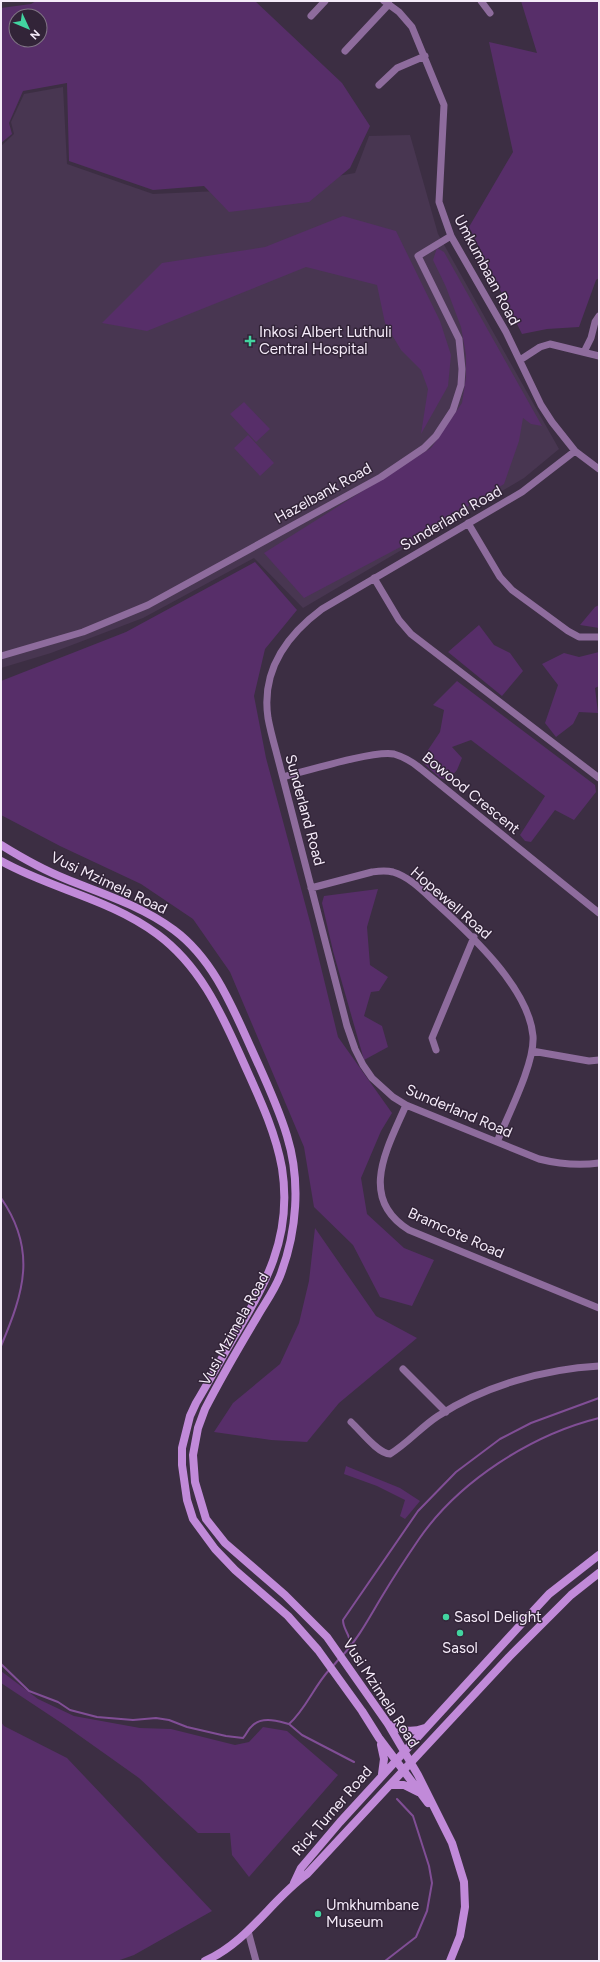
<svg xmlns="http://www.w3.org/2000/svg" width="600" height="1962" font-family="Figtree,sans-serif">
<rect width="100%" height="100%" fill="#3c2e43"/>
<path fill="#483651" d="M63 87 67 164 153 194 264 189 355 173 369 136 410 135 438 234 559 449 524 478 303 608 254 558 143 618 51 653 1 668V146L14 134 11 122 24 94Z"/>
<path fill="#572e69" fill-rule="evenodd" d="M36 1H255L342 83 370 126 350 168 309 202 229 212 204 186 153 190 69 161 67 83 23 91 9 123 12 134 1 143V8L31 4ZM16 16H40V40H16Z
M521 1H599V278L596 280 579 327 547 329 522 334 469 227 513 152 489 42 537 53Z
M343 216 396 231 440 321 451 355 448 386 421 434 428 389 421 370 401 350 385 323 377 285 306 267 147 331 102 323 162 263 265 247Z
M437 248 444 252 542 426 531 424 523 418 519 441 504 484 408 543 304 598 264 553 431 448 462 403 466 377V355L461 327 446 287 433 260Z
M244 402 270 429 256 442 230 414Z
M248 435 274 463 260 476 234 448Z
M255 562 297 610 265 649 254 696 266 758 310 922 338 1037 392 1113 381 1131 361 1178 367 1214 404 1248 434 1260 412 1306 380 1297 353 1245 314 1207 304 1147 230 972 193 919 141 884 60 846 1 815V681L126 632Z
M599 605V628L580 625 595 607Z
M479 625 494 645 510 653 523 671 502 696 448 652Z
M599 652V686L595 688 598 713 579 712 573 724 556 737 545 723 558 685 542 664 564 653 579 657Z
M457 681 595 785 596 792 574 820 555 810 531 842 525 841 520 835 545 796 471 740 452 747 462 758 457 770 448 780 440 778 423 763 424 756 440 732 444 710 433 705Z
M378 889 367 927 370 965 388 977 379 991 371 992 364 1016 382 1026 388 1047 364 1060 333 951 322 903 324 896Z
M315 1228 376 1316 417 1338 339 1403 307 1442 271 1440 214 1432 233 1403 280 1364 299 1323 309 1281Z
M346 1466 400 1488 420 1501 405 1519 400 1516 405 1500 377 1486 344 1474Z
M1 1671 38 1699 74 1716 140 1728 171 1729 235 1745 249 1742 263 1727 287 1731 338 1775 249 1877 232 1855 230 1833H198L139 1778 63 1724 1 1683Z
M1 1722 4 1726 67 1758 212 1911 134 1955 117 1961H1Z"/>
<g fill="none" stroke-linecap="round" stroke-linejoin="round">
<path stroke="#814e96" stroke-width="2" d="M1 1198C37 1250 24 1292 1 1346
M349 1648C352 1634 343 1631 343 1620L418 1511 456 1472 500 1439 531 1423 599 1398
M342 1656C358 1639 369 1618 381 1598 393 1578 406 1558 419 1539 459 1481 531 1435 599 1418
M1 1664 29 1691 58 1702 70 1710 97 1717 133 1720 156 1718 169 1720 187 1727 226 1736 243 1738C247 1734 248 1729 252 1726 262 1716 277 1721 289 1724 306 1709 314 1686 330 1669
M333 1666 339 1659
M289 1724 302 1735 354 1762
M385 1961 416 1937 427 1911 432 1883 429 1866 413 1816 397 1799"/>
<path stroke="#8e6c9d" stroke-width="7" d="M384 1 399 12 412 27 444 105 439 202 451 236 506 332 541 405 552 422 575 451 599 469
M481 1 490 13
M311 16 325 1
M345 51 389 4
M379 85 397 68 425 56
M584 352 591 338 595 322 599 316
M520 360 540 347 550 344 599 356
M575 451 522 492 322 609C287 635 261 671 268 718 270 729 273 740 276 751L347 1026 355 1049 363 1065 372 1078 393 1097 406 1105 539 1159C559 1164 578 1166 599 1163
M468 523 500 577 512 590 568 631 579 637H599
M374 578 399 620 411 634 599 778
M1 656 83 632 148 605 381 477 424 448 436 436 453 410 461 385 462 369 459 339 418 256 451 236
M283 777C307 771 374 750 394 754 404 757 413 762 421 769L599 913
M311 888 372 872C379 871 385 870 393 872 410 877 424 892 437 904 470 934 529 988 533 1036 535 1063 508 1115 497 1142
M436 1050 432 1038 474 937
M532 1051 589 1061 599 1060
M406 1105C388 1147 357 1198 409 1230L599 1308
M403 1369 446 1412
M351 1422C360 1430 378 1454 390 1454 408 1443 421 1427 438 1416 484 1386 544 1369 599 1366
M248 1931 256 1961"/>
<path stroke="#c18ad9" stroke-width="8" d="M1 845C22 858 43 870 66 879 103 894 142 906 174 930 213 959 232 1006 251 1048 264 1077 278 1106 287 1136 301 1181 297 1232 280 1276 274 1291 265 1303 257 1317 239 1347 221 1378 205 1409L198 1428 193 1455 195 1482 206 1519 225 1543 285 1595 327 1637 388 1724 418 1775 452 1843 464 1882 465 1907 460 1936 450 1961
M1 861C51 889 110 899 157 934 199 965 220 1010 241 1057 257 1093 275 1129 282 1168 293 1238 265 1285 231 1342 219 1363 208 1383 196 1403L190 1416 182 1448V1465L187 1500 193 1519 215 1549 235 1570 288 1616 318 1650 362 1711 379 1738 428 1803
M388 1724C401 1731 411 1733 425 1728
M381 1745 384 1759 382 1774
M390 1785H404L418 1792
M294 1883 301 1868 340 1822 524 1621 549 1594 599 1555
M205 1961C248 1942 271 1900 307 1874L509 1657 571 1595 599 1573"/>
</g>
<g fill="#42d4a0" stroke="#322438" stroke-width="1.5">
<path d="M248 335h4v4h4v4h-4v4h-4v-4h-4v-4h4z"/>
<circle cx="446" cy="1617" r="4"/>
<circle cx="460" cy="1633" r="4"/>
<circle cx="318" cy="1914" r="4"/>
</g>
<g text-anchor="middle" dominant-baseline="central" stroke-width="3" stroke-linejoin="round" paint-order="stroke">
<g font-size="15" fill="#f5ebf9" stroke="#322438">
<text transform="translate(487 270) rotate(62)">Umkumbaan Road</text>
<text transform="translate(323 493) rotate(-29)">Hazelbank Road</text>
<text transform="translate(451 518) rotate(-30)">Sunderland Road</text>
<text transform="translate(471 793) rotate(39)">Bowood Crescent</text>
<text transform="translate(305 810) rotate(75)">Sunderland Road</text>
<text transform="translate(109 883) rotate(25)">Vusi Mzimela Road</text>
<text transform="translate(451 903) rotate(41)">Hopewell Road</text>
<text transform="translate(459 1111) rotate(23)">Sunderland Road</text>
<text transform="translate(456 1233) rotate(24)">Bramcote Road</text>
<text transform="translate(234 1329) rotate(-61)">Vusi Mzimela Road</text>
<text transform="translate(381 1693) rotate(57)">Vusi Mzimela Road</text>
<text transform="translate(332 1811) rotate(-49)">Rick Turner Road</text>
</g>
<g font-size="15" fill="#f5ebf9" stroke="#322438" text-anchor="start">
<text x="259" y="332">Inkosi Albert Luthuli<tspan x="259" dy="17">Central Hospital</tspan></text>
<text x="454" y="1617">Sasol Delight</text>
<text x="460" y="1648" text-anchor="middle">Sasol</text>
<text x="326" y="1905">Umkhumbane<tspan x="326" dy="17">Museum</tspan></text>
</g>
</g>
<rect width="600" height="1962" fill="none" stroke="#f5ebf9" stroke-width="4"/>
<g transform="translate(28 28) rotate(134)"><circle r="19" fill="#322438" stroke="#807485"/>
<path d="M0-3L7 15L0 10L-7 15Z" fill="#42d4a0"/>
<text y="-6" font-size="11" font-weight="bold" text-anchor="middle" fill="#f5ebf9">N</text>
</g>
</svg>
